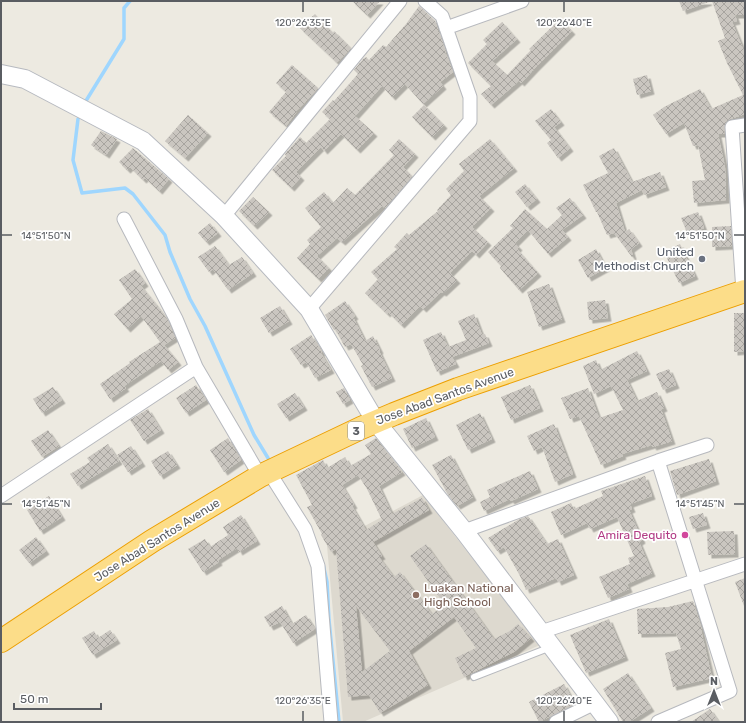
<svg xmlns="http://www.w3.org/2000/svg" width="746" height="723" font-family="Rubik,sans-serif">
<defs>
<pattern id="building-cross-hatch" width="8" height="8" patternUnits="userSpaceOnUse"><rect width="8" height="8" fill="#cac6c0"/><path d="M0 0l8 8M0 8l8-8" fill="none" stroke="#a7a49f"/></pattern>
<filter id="shadow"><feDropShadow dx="3.5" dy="3.5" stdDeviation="0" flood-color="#0004"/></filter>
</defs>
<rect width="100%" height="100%" fill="#edeae1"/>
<path fill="#ddd9cf" d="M423 495 540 645 363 722H343L327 546Z"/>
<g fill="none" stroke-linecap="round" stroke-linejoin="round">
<path stroke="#9fd6fe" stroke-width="3.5" d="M84 104 124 39V8L130 1
M78 119 73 160 82 193 125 188 133 194 165 235 170 252 190 299 205 326 254 435 268 458
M323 564 327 582 329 620 339 722"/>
</g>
<path fill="url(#building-cross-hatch)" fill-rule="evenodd" filter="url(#shadow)" d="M352 1H380L367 15Z
M679 1H708L709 2 683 11Z
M712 1H745V15H735L737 21 732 22 745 54V114L727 120 725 124 724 134H718L725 167 726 200 694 203 692 181 705 180 698 145 693 146 684 123 666 134 653 115 664 107 700 89 711 109 743 95 727 63 718 41 725 38Z
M419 6 435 21 438 30 437 31 440 34 446 52 445 53 447 56 453 72 440 82 443 86 423 104 405 84 392 97 382 86 355 116 374 133 357 150 341 134 324 151 321 147 296 172 301 177 291 188 272 170 286 156 285 154 300 137 306 143 330 119 322 112 333 100 334 101 358 74 354 70 363 59 366 57 369 60 383 45 386 47 406 24Z
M315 14 333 33 334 31 351 48 337 63 300 28Z
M560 19 572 31 535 68 521 83 519 81 491 105 481 94 491 86 468 63 487 44 483 40 502 22 517 39 492 61 507 75 531 50 529 49Z
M292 65 318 88 297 111 286 126 269 112 286 92 276 83Z
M647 75 651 91 637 95 633 79Z
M424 105 444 125 432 137 412 117Z
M551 109 561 122 554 127 570 148 558 158 547 143 551 140 535 121Z
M188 115 208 133 185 158 165 141Z
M101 131 117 139 106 155 91 145Z
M399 139 415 154 403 167 412 176 385 208 382 206 342 242 337 238 317 256 329 268 318 279 297 258 310 244 307 240 321 227 305 208 324 192 333 203 347 188 355 195 394 155 389 150Z
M490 139 514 168 479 196 491 208 472 227 488 242 476 255 472 251 450 273 457 280 443 293 441 292 423 309 420 306 401 325 388 312 387 314 365 293 378 279 371 272 397 249 394 247 407 233 409 235 438 211 437 210 451 195 446 189 464 171 459 164Z
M133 148 169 179 159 191 145 178 143 180 130 167 127 170 119 162Z
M614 148 632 182 660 172 666 187 644 195 642 190 616 203 625 232 629 229 639 243 631 249 633 256 632 257 614 233 607 235 597 212H596L583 185 608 173 599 156Z
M525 184 537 199 527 207 515 192Z
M253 197 269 212 254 226 239 211Z
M570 198 583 215 562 230 568 237 548 254 528 230 515 243 519 247 517 249 538 273 519 290 500 268 501 266 488 252 513 228 510 226 525 209 547 229 562 215 556 208Z
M698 212 704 228 688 235 681 218Z
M210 223 218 233 206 242 198 233Z
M731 226 732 246 712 247V227Z
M680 244 695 276 679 283 664 252Z
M215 246 229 265 242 257 253 273 228 290 213 269 209 272 198 257Z
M596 249 606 268 588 278 578 260Z
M135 269 145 283 141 286 154 302 169 322 175 338 164 345 178 362 168 370 161 361 124 386 126 388 110 399 100 384 130 363 129 362 160 342 141 316 127 329 114 314 132 299 119 280Z
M549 284 562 319 539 327 527 292Z
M605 300 608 318 589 320 587 302Z
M345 301 355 316 353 317 365 341 373 336 380 350 379 351 392 378 372 387 361 366 363 365 351 344 345 347 335 329 334 330 325 315Z
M280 306 289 321 269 333 260 318Z
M734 313H745V351L734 352Z
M474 314 482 335 485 334 489 343 452 357 456 364 437 372 423 340 441 332 448 347 466 340 458 321Z
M311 335 322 352 321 353 331 370 315 378 306 362 301 365 290 349Z
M637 351 647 371 627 380 637 401 657 392 664 408 661 409 672 441 653 447 652 445 622 454 623 456 601 465 579 416 570 419 561 398 588 388 599 418 623 410 611 386 594 394 583 366 596 360 600 370Z
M669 369 676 385 663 390 656 374Z
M196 385 206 400 186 413 176 398Z
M530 385 540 408 511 420 501 397Z
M53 387 62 400 42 413 33 399Z
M344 388 350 400 343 404 336 392Z
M295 393 304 407 286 418 277 404Z
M148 409 161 430 144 441 130 420Z
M480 413 492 439 468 450 456 425Z
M426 418 435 437 412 448 403 429Z
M554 424 573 474 555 482 542 447 534 451 527 436Z
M48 430 59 446 42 457 31 441Z
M228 438 241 460 224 472 210 450Z
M376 438 402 472 379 486 392 514 422 498 429 510 373 542 382 556 379 557 394 577 400 572 432 614 445 605 410 556 426 544 494 639 510 631 518 624 531 638 514 652 464 677 455 658 476 648 454 617 409 651 428 685 380 713 369 695 348 697 336 549 331 552 321 535 322 534 307 507 312 505 296 475 323 460 327 468 345 457 350 466 371 454 365 445ZM358 475 367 489 382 520 366 530 352 506 354 505 342 485ZM356 606 390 651 362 672Z
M108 444 119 461 78 486 70 474 90 462 87 458Z
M131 446 142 463 128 472 117 455Z
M168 451 177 465 160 476 151 461Z
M451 455 473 497 457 506 448 495 432 465Z
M709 459 716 481 677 495 670 471Z
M530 471 538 489 511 501 510 499 484 511 480 502 490 497 487 490Z
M645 476 652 496 630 504 632 509 629 510 642 540 639 542 652 573 627 584 629 589 608 598 599 577 630 564 628 558 634 556 617 517 590 529 587 523 561 535 551 512 571 503 574 509 603 496 601 491Z
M49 496 62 517 40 531 27 510Z
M703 513 707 525 693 529 689 517Z
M241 515 257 541 239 552 237 548 218 560 219 562 203 572 188 549 205 539 210 547 228 535 223 527Z
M528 516 547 544 558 539 574 575 558 582 556 578 526 590 520 576 504 547 497 551 488 538 518 520Z
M734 531 735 554 708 555 707 532Z
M36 537 46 551 29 563 19 550Z
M745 578V606H744L735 582Z
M693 601 702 630H701L712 678 673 687 665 653 681 649 676 633 638 634 637 609 668 607Z
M282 606 292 624 306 615 315 629 293 643 280 622 270 627 264 617Z
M609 619 625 657 586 673 570 635Z
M110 630 117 640 93 655 82 638 94 631 98 638Z
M628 673 651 708 629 722H623L603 689Z
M564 684 575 704 539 722 529 702Z
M710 709 719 722H691Z"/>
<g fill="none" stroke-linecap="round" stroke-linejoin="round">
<defs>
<path id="lane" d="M474 677 551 647"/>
<path id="street" d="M446 28 522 1
M224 216 400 1
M124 219 176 319 196 367
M743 292 732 127 745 125
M309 309 470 121V97L442 16 425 1
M269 472 305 529 318 566 331 722
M1 496 196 367 260 476
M464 531 658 461 707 445
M541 632 745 564
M556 722 595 703
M658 722 730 691 658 461"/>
<path id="secondary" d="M1 74 25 79 143 141 224 216 309 309 376 422 464 531 609 722"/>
<path id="highway" d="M1 641 152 541 260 476 361 428 394 414 458 389 745 291"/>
</defs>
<use href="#lane" stroke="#b7b9be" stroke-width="8"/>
<use href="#street" stroke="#b7b9be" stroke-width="15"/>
<use href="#secondary" stroke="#b7bac0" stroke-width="20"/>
<use href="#highway" stroke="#ec9f02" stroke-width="24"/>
<use href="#lane" stroke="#fff" stroke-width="6"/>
<use href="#street" stroke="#fff" stroke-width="13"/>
<use href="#secondary" stroke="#fff" stroke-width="18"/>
<use href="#highway" stroke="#fcdd89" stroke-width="22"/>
</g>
<path fill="none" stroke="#5a5d62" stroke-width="1.5" d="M303 2V12M564 2V12M2 235H12M734 235H744M2 504H12M734 504H744M303 711V721M564 711V721"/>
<circle fill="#6b7280" stroke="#fff" stroke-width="1.5" cx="702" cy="259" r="4"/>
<circle fill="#d1479c" stroke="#fff" stroke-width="1.5" cx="685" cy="535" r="4"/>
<circle fill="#8d6e63" stroke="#fff" stroke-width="1.5" cx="416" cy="595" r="4"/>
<g text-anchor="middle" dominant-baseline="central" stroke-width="3.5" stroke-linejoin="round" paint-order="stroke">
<rect fill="#fff" stroke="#8c8e91" stroke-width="1" x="348" y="422" width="16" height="18" rx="3"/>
<g font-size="11" font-weight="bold" fill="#5a5d62">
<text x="356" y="431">3</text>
</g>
<g font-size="12" fill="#5b616d" stroke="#fff" text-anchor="end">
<text x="694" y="252">United<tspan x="694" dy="14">Methodist Church</tspan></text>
</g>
<g font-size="12" fill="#5a5d62" stroke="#fff">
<text transform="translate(445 396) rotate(-20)">Jose Abad Santos Avenue</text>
<text transform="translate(157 540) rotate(-32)">Jose Abad Santos Avenue</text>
</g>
<g font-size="12" fill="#b23c85" stroke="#fff" text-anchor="end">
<text x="677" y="535">Amira Dequito</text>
</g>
<g font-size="12" fill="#785e54" stroke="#fff" text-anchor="start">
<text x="424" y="588">Luakan National<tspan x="424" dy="14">High School</tspan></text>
</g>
</g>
<g font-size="10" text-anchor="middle" fill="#5a5d62" stroke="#fff" stroke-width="3.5" stroke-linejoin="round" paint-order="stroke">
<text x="303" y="26">120°26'35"E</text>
<text x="564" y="26">120°26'40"E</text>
<text x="46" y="239">14°51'50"N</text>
<text x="700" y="239">14°51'50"N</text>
<text x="46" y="507">14°51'45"N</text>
<text x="700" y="507">14°51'45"N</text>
<text x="303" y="704">120°26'35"E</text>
<text x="564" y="704">120°26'40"E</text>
</g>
<rect width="746" height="723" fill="none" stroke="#5a5d62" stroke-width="4"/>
<g transform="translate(714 691)" stroke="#ffffff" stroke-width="3" paint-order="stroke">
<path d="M0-3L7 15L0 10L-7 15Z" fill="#5a5d62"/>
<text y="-6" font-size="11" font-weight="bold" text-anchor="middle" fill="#5a5d62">N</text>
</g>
<path d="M14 703v6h87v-6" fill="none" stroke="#5a5d62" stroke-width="2"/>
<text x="20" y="703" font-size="12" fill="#5a5d62" stroke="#ffffff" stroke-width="3" paint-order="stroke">50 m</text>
</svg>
